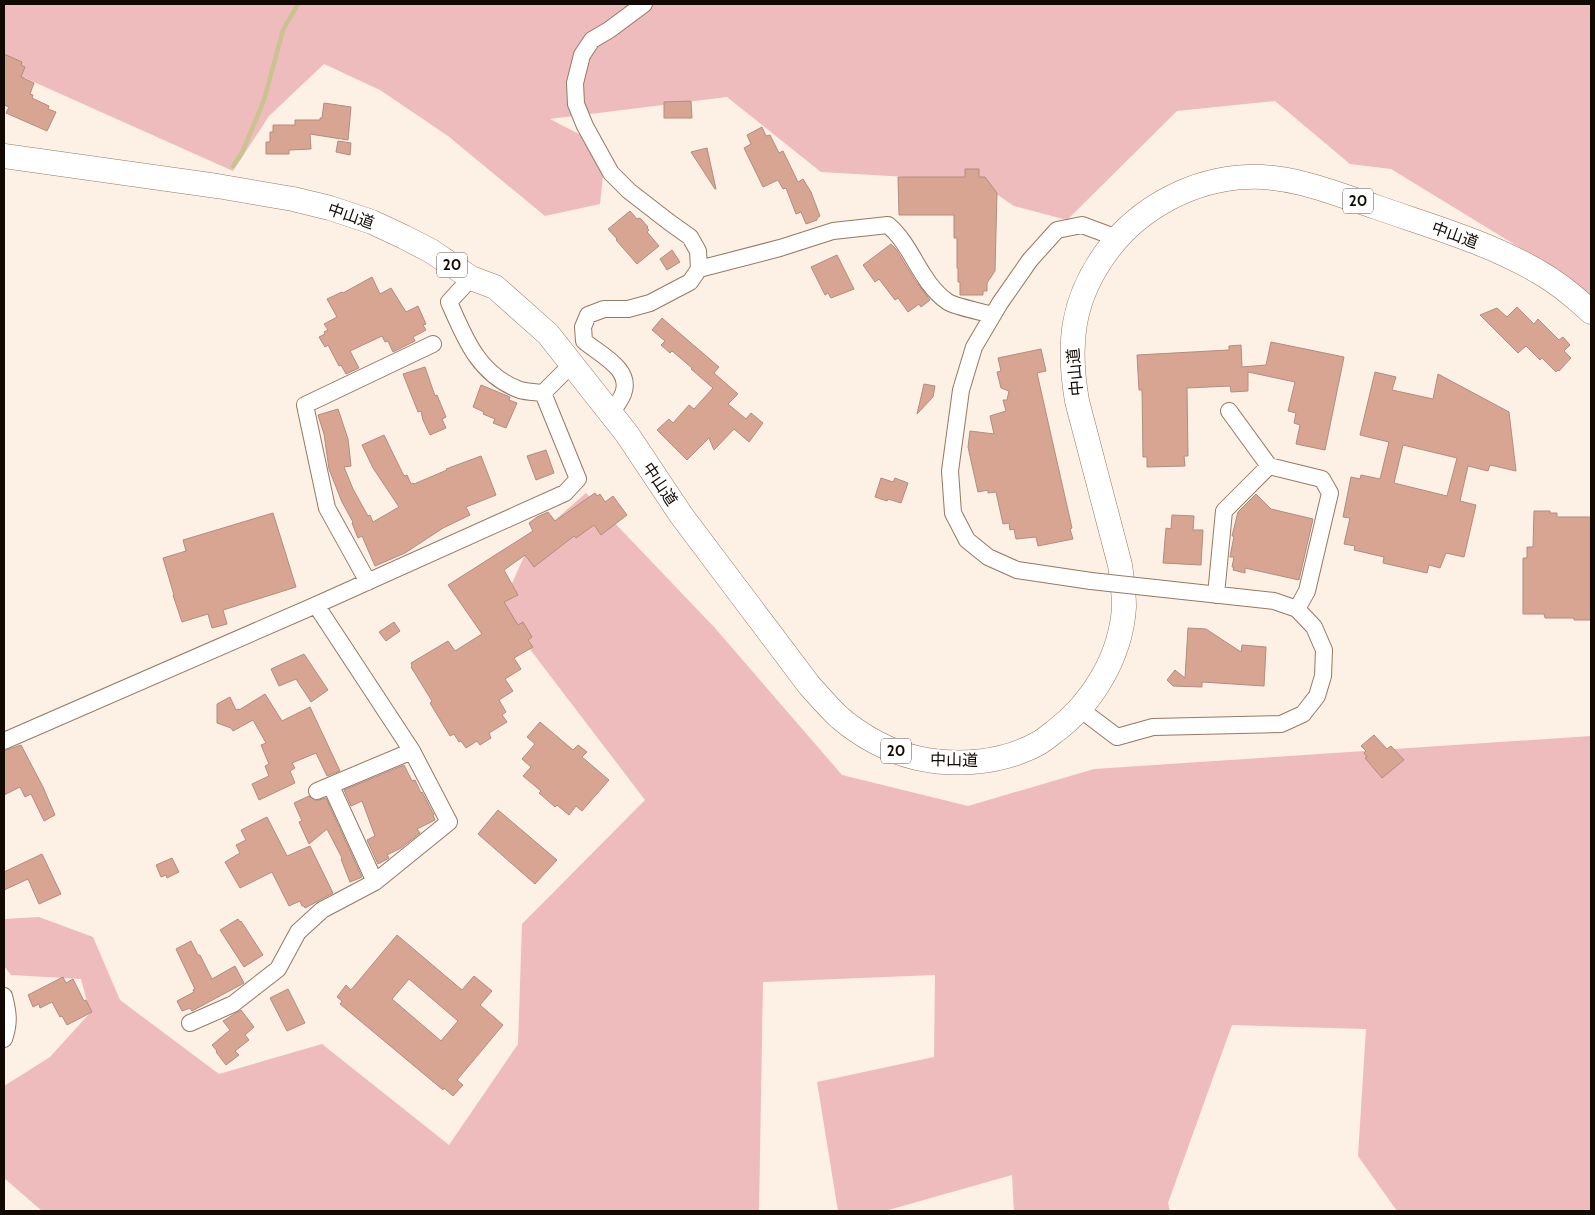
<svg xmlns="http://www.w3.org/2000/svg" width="1595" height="1215" font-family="Cabin,'Noto Sans JP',sans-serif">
<rect width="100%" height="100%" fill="#fdf0e5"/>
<path fill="#eebcbc" d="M4 4H1591V297L1553 268 1391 169 1350 164 1275 101 1177 111 1067 220 1014 206 977 181 821 172 727 97 550 119 606 148 600 204 545 216 448 136 380 90 324 64 269 116 233 171 25 78 4 89Z
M586 493 714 627 842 775 968 806 1094 769 1591 736V1211H1397L1358 1156 1366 1029 1232 1025 1168 1203 1170 1211H1014L1012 1175 885 1211H838L817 1082 934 1057 935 975 763 982 759 1211H42L4 1178V1086L50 1057 90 1013 81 979 11 975 4 966V919L39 917 93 937 120 1000 219 1074 322 1044 449 1145 518 1044 522 924 645 800 500 610 531 541Z"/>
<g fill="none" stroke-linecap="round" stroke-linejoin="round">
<path stroke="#c9c391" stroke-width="4.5" d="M233 166 242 153 264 100 283 30 298 4"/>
</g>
<path fill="#d9a593" stroke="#b28c7f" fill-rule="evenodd" d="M4 54 22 62 21 65 25 67 21 77 34 83 30 94 33 95 32 98 49 106 48 109 56 112 47 131 6 113 9 107 4 105Z
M691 101 692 118H664V102Z
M324 103 351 107 348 140 310 134 311 149 289 150V154H266V142H270V132H273V125H295V120H320V118H322Z
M762 127 766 136 770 135 779 153 783 151 798 182 803 179 811 192 820 216 817 218V220L806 224 801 212 796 214 786 188 783 189 778 180 763 187 744 148 751 144 747 135Z
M338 141 351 143 350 155 336 152Z
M707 148 716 189H715L691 152Z
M965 169H979V177H985L997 193 995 271 987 283V291H983V295H960V282H958V268H957V238H954V215H899L898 177H965Z
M630 211 637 219 639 218 641 219 648 227 647 228 649 230 647 232 659 246 637 264 616 240 617 239 608 229Z
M891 244 896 249 915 280 930 300 921 307 919 304 908 312 898 298 895 300 879 279 875 282 863 265Z
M672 250 680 262 667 270 660 259Z
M837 255 854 289 831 298 828 293 825 295 811 267Z
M372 277 380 294 391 288 406 312 418 306 426 324 423 325 426 330 413 337 415 341 393 352 388 341 385 342 382 336 350 351 359 368 346 374 341 365 339 366 328 345 325 347 319 337 325 334 324 332 328 330 324 324 337 317 327 299 342 292 343 293Z
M1517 307 1534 324 1538 319 1559 340 1563 337 1570 345 1564 351 1571 358 1559 371 1558 370 1556 372 1542 358 1540 360 1526 346 1518 353 1480 315 1497 308 1507 317Z
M662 318 719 367 714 373 738 394 728 404 746 419 751 413 763 423 749 442 734 429 714 450 709 438 687 460 657 430 669 419 673 423 689 405 694 409 713 388 691 369 692 368 672 351 670 353 661 345 665 341 652 330Z
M1271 342 1344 357 1325 450 1296 444 1300 425 1294 423 1296 413 1288 411 1295 382 1248 372V391L1231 392 1230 386 1187 388 1188 456H1184L1185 466 1147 467V457H1143L1142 390H1139L1137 355 1229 350V346L1241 345 1242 367 1266 365Z
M1041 349 1046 371 1037 373 1072 528 1070 529 1073 539 1038 546 1036 537 1016 539 1014 529 1010 530 1009 523 1003 524 996 492 988 493V490L978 492 968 447 970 431 994 434 990 416 1006 411 1003 400H1007L1009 391 1001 388 997 372 1001 371 998 358Z
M425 367 435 396 437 395 446 417 442 419 446 428 430 435 423 420 421 411 418 412 403 374Z
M1375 372 1396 377 1392 390 1433 399 1438 374 1509 412 1516 471 1490 465 1488 471 1468 466 1460 501 1476 505 1464 557 1446 553 1440 568 1429 565 1427 573 1383 563 1384 557 1354 550 1355 546 1344 544 1350 518 1343 517 1351 477 1360 479 1361 475 1380 479 1389 442 1360 435ZM1403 445 1457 458 1447 496 1394 483Z
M924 384 935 386 933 397 917 414Z
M481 385 510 397 509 400 517 403 506 428 493 423 495 419 483 414 484 412 473 407Z
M338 409 348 439 351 466 344 467 353 489 368 516 370 515 373 522 399 507 373 468 362 445 384 435 403 474 405 476 407 475 411 484 413 483 414 484 447 470 446 469 481 456 496 495 466 507 470 515 443 528 405 553 375 566 362 536 358 538 352 523 353 522 342 502 329 469 324 434 318 415Z
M546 450 554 473 536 480 527 456Z
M881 478 893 482 895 478 908 483 901 503 888 499 887 501 875 497Z
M595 493 597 496 600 494 605 502 613 496 627 515 601 535 594 525 576 538 574 536 534 567 525 555 504 570 518 595 504 602 518 625 523 622 532 637 528 640 533 647 514 658 521 669 505 679 513 691 499 700 506 712 502 715 507 722 489 733 491 738 480 745 477 741 466 748 461 741 459 742 454 734 450 736 430 703 432 701 411 667 412 666 411 663 448 641 455 651 482 634 448 585 533 531 529 523 537 517 548 512 555 521Z
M1256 494 1271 509 1313 519 1299 580 1245 568V573L1233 570 1234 567H1232L1234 557H1230L1234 536H1232L1238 512Z
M1534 511H1550V513H1557V517H1591V620H1574V618H1545L1544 614H1523V558H1527V547H1533Z
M273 513 296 587 223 610 227 624 212 628 208 614 182 622 173 595H174L163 558 186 551 183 540Z
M1172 515 1194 516 1193 530H1203L1201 565 1163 563 1166 528 1171 529Z
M394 622 400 631 386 641 379 632Z
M1188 628 1206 629 1241 652 1242 645 1266 647 1264 686 1202 682V687L1173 686 1167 680 1175 670 1185 678Z
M304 654 328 690 311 702 296 679 279 686 271 669Z
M265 694 282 721 310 707 340 771 327 776 316 753 292 763 295 768 290 771 295 783 259 800 252 784 269 776 265 766 269 764 261 745 266 743 253 720 233 731 231 728 217 723V704L230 697 236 710 239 709V710Z
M540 722 573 750 578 745 582 748 587 752 582 757 609 780 582 811 576 806 569 815 557 805 555 807 539 793 541 791 523 776 531 767 522 759 535 744 527 737Z
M1374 735 1387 749 1391 746 1404 760 1382 778 1365 758 1367 757 1364 753 1366 751 1361 746Z
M21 745 43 787 55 815 44 821 31 794 25 797 20 787 4 795V751Z
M404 765 412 781 415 780 421 793 422 792 434 815H433L435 820 417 829 420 833 401 848 387 855 389 858 378 864 367 840 375 836 362 801 351 806 344 790Z
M309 796 316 801 326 798 362 877 350 882 341 859 342 858 327 829 309 844 299 822 302 821 294 803Z
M498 810 557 860 535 884 478 834Z
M267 817 287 856 310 846 333 893 305 908 304 906H302L300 901 289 906 272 872 240 888 225 862 240 853 236 845 246 840 241 830Z
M42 854 61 894 39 904 28 879 4 890V872Z
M172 858 179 872 167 878 166 875 161 877 156 865Z
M238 919 240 922 241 921 263 955 244 967 220 930Z
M397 935 462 990 474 976 492 991 480 1005 503 1025 457 1080 463 1085 453 1096 444 1088 443 1090 340 1004 342 1001 337 997 346 985 351 990ZM409 979 458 1021 441 1041 392 999Z
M191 941 198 955H200L212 979 235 966 244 983 192 1011 190 1008 182 1011 177 1001 194 992 193 990 195 989 176 949Z
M63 977 66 983 73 979 84 1001 86 1000 92 1012 67 1025 62 1016 60 1017 52 1002 40 1008 39 1004 33 1007 28 995Z
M288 989 305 1023 287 1031 270 998Z
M241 1010 254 1027 245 1035 249 1040 235 1051 239 1055 226 1065 216 1052 217 1051 212 1045 230 1030 223 1021Z"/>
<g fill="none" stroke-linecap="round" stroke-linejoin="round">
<defs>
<path id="minor" d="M699 269 780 248 833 231 888 225C913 246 920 283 948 302 956 307 983 312 993 315
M471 278 449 302C465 339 479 375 520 390 527 392 536 392 543 393
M1229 411 1269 466 1322 479 1330 493 1307 591 1297 609
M611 414C615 407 620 401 623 394 633 369 599 354 584 341L583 327 588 315 604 309H628L650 303 690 282 699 269 698 251 690 237 669 222 629 191 611 173 585 126 576 104 575 83 582 55 592 40 609 30 644 4
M1091 581 1017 570 988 557 967 540 953 513 950 471 961 390 974 347 1000 303 1030 260 1057 230 1082 225 1117 238
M368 582 327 508 305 405 433 344
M1216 595 1224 511 1269 466
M1080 709 1117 737 1153 727 1281 724 1303 714 1317 696 1323 676 1324 650 1314 627 1297 609 1274 601 1155 588
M4 741 316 605 565 493 578 479 543 393 572 364
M331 786 375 882
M317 791 412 751
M4 996C8 1012 10 1022 4 1039
M190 1023 233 1004 278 969 298 932 322 910 375 882 449 822 412 751 316 605"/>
<path id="highway" d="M4 156 217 186 293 199 330 208 372 222 404 237 431 251 471 278 495 287 548 334 627 434 681 515 809 685C819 696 829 708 840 718 861 736 890 752 917 758 957 767 1003 763 1039 743 1044 740 1049 736 1054 732 1093 703 1121 656 1124 607 1124 593 1122 579 1120 565L1077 401C1067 343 1072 298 1108 250 1140 207 1194 179 1247 177 1292 175 1334 193 1376 207 1430 226 1487 242 1537 271 1557 282 1575 297 1591 312"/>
</defs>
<use href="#minor" stroke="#967961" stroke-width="18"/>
<use href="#highway" stroke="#967961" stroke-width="25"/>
<use href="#minor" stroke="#fff" stroke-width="16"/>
<use href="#highway" stroke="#fff" stroke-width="24"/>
<defs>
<path id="minor-bridge" d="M1091 581 1155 588"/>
</defs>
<use href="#minor-bridge" stroke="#967961" stroke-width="18" stroke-linecap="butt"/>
<use href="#minor-bridge" stroke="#fff" stroke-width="16"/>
</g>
<g text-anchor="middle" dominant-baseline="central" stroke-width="4.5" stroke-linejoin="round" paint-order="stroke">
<g fill="#fff" stroke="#5a534f" stroke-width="1">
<rect x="1343" y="188.5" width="30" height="25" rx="4"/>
<rect x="437" y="252.5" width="30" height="25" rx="4"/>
<rect x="881" y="738.5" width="30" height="25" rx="4"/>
</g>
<g font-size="15" font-weight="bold" fill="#130903">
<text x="1358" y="201">20</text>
<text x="452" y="265">20</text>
<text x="896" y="751">20</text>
</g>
<g font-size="16" fill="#130903" stroke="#fff">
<text transform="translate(351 216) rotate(19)">中山道</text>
<text transform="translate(1455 235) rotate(20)">中山道</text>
<text transform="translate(1075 372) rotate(-95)">中山道</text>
<text transform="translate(660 484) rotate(56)">中山道</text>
<text transform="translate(954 760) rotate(1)">中山道</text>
</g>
</g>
<rect width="1595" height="1215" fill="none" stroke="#130903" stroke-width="10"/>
</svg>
